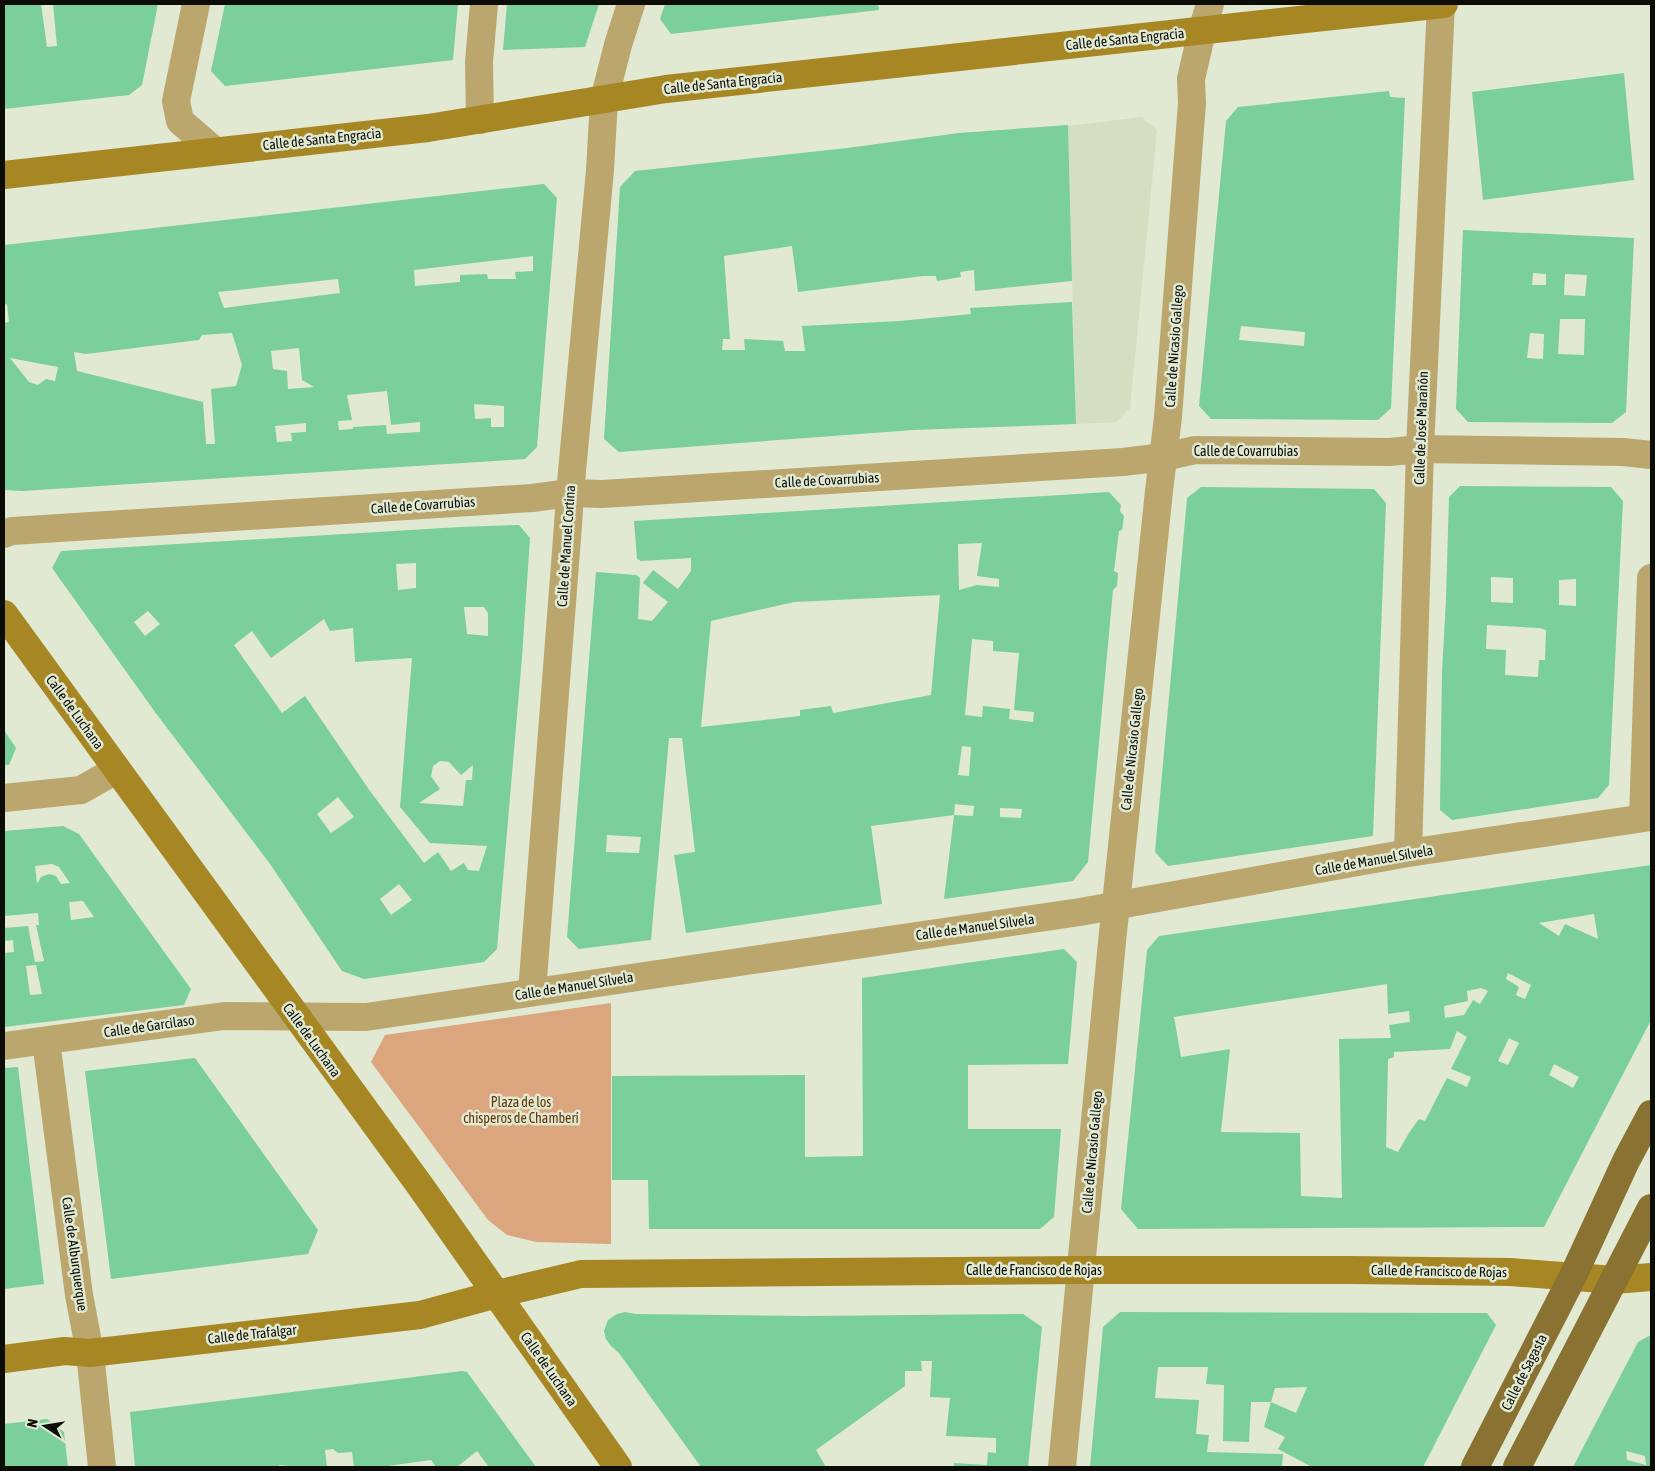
<svg xmlns="http://www.w3.org/2000/svg" width="1655" height="1471" font-family="'Asap Condensed',sans-serif">
<rect width="100%" height="100%" fill="#e1e9d2"/>
<path fill="#d4dec0" d="M1142 117 1157 130 1130 408 1116 422 1076 424 1068 126Z"/>
<path fill="#dba57d" d="M611 1003V1244L536 1242 507 1235 488 1220 371 1062 385 1035Z"/>
<path fill="#7acf9a" fill-rule="evenodd" d="M4 4H41L47 47 57 46 53 4H158L142 85 129 95 4 109Z
M225 4H458L453 60 225 86 211 71Z
M507 4H599L585 47 503 50Z
M665 4H878L879 10 671 34 660 19Z
M1624 73 1634 180 1483 200 1472 92Z
M1389 91 1390 97 1405 98 1391 408 1378 420 1211 419 1199 406 1226 121 1238 107ZM1241 326 1305 332 1304 346 1239 340Z
M1068 125 1072 281 975 291 974 270 960 272 961 277 937 281 936 276H923L798 292 792 246 724 256 730 339H723L722 350H745L744 339 783 341 785 351H805L802 326 900 321 971 314 970 308 1072 302 1076 424 913 430 619 452 604 439 620 187 635 171 847 148 959 133Z
M544 184 557 198 537 447 525 459 22 491 4 490V323L9 322 7 304 4 305V245ZM533 256V271L515 272 516 279H488L487 274 460 275V282L415 286 414 270ZM338 279 340 293 224 308 218 292ZM232 333 242 365 236 386 211 389 215 444H206L203 402 77 371 74 352 86 354 199 340 202 335ZM299 348 302 380 314 387 288 389 287 371 273 369 271 351ZM10 358 58 367 55 381 46 379 38 385 29 382ZM387 391 391 425 420 422V432L387 434 386 425 353 427V429L339 430 338 421 352 420 347 395ZM474 404 504 406V427H491V418L475 419ZM306 423V432L291 433 292 441 277 442 275 426Z
M1463 230 1634 238 1626 412 1612 423 1468 422 1456 409ZM1533 273 1546 274V285H1532ZM1565 274 1587 275 1585 296 1564 295ZM1560 319H1585L1584 355 1558 354ZM1530 333 1544 334 1543 359 1527 358Z
M1460 486 1611 487 1623 501 1609 785 1598 798 1452 820 1440 810 1442 672 1446 599 1449 497ZM1491 577 1513 578V603L1491 602ZM1576 579V606L1559 605V580ZM1487 625 1539 628 1546 630 1545 660H1539L1538 677 1505 675 1506 650 1486 649Z
M1201 487 1374 489 1386 503 1373 836 1168 866 1155 852 1187 498Z
M1109 492 1121 505 1120 511 1124 516 1122 530 1119 531 1114 571 1118 573 1117 586 1113 590 1088 862 1073 881 944 899 954 815 973 816 974 806 955 804 954 815 871 826 882 904 686 933 674 855 695 852 682 738H669L651 940 579 949 567 937 596 572 636 575 640 578 638 619 652 621 668 602 643 583 653 570 678 589 691 571V558L641 561 637 559 634 521ZM982 543 977 576 999 579V587L977 585 959 590 958 544ZM940 595 931 695 833 713 831 706 800 710V716L701 727 711 621 794 602ZM972 639 993 641V651L1019 653 1014 710 1034 712 1033 722 1009 719 1010 709 983 706 982 717 965 715ZM962 746 971 747 969 776 958 775ZM1000 808 1022 809 1021 818 1000 817ZM607 835 641 837 639 853 606 852Z
M519 525 530 538 522 657 497 949 484 962 364 979 342 971 270 864 155 712 52 568 61 551 460 527ZM416 563V588L398 590 396 564ZM464 607H484L488 613V636L467 634ZM148 611 160 624 145 636 134 622ZM324 619 330 631 353 628 355 662 412 658 400 807 430 843 487 846 479 871 468 870 464 863 451 871 438 852 424 863 370 791 305 696 282 713 234 645 252 631 271 658ZM440 761 449 762 461 775 473 765 472 780H466L463 806 419 803 440 789 431 776 433 766ZM338 797 354 817 331 833 317 814ZM399 884 412 900 391 915 380 899Z
M4 730 16 748 9 765H4Z
M63 826 79 834 191 989 184 1005 4 1027V953L14 952 13 940 4 941V928L28 926 35 962 44 961 36 925H39L38 913 4 916V831ZM52 864 59 867 70 883 61 884 56 876 49 874 41 877 37 884 35 866ZM83 901 94 917 71 920 69 902ZM36 965 42 994 30 995 26 966Z
M1651 865V1020L1544 1227 1138 1229 1121 1209 1147 950 1159 936ZM1594 914 1598 939 1565 924 1559 936 1539 923ZM1508 973 1531 985 1525 999 1516 995 1519 987 1506 979ZM1387 984 1388 1014 1409 1011 1410 1022 1389 1025 1391 1038 1339 1039 1342 1198 1301 1196 1300 1133 1221 1132 1230 1049 1181 1057 1174 1017ZM1481 988 1488 991 1480 1004 1473 1000 1464 1015 1445 1018 1444 1006 1468 1001 1467 991ZM1457 1031 1467 1037 1451 1069 1471 1077 1467 1087 1447 1078 1425 1121 1419 1119 1409 1133 1398 1152 1386 1147 1388 1059 1394 1057V1052L1450 1049ZM1509 1038 1519 1043 1508 1065 1498 1061ZM1554 1064 1579 1077 1573 1088 1549 1075Z
M1064 949 1077 962 1068 1064 968 1065V1129H1061L1054 1217 1040 1229H649L648 1180H612V1076L805 1075V1157L863 1156 862 978Z
M195 1058 318 1230 308 1254 111 1279 85 1071Z
M18 1067 44 1284 4 1289V1068Z
M625 1312 636 1314 806 1316 1023 1314 1042 1327 1028 1467H954V1463L987 1465 988 1452 996 1453V1438L946 1436 950 1398 930 1397 932 1361H921L922 1371H905V1386L816 1450 826 1467H701L619 1353 611 1346 606 1339 604 1331 608 1320 617 1314Z
M1120 1312 1487 1313 1496 1325 1423 1467H1312L1278 1449 1285 1437 1264 1427 1271 1402 1296 1413 1307 1387 1275 1388 1271 1402H1251L1249 1442 1223 1441 1224 1385 1206 1384 1208 1367H1158L1155 1398 1199 1400 1196 1434 1209 1435 1207 1452 1283 1454 1282 1467H1090L1103 1327Z
M1651 1335V1467H1573L1638 1342ZM1626 1451 1645 1456 1646 1465 1627 1460Z
M462 1371 467 1372 536 1467H485L488 1466 477 1451 457 1467H436L431 1460 380 1467H354L352 1452 338 1453 333 1449 325 1450 327 1467H298L279 1465V1467H135L130 1412Z
M47 1419 64 1432 68 1467H4V1424Z"/>
<g fill="none" stroke-linecap="round" stroke-linejoin="round">
<path stroke="#bba76e" stroke-width="28" d="M196 4 176 101 180 121 215 151
M480 120 479 62 484 4
M4 534 12 531 532 498 570 493 602 494 1123 462 1164 457 1195 450 1390 452 1420 449 1623 452 1651 455
M4 798 81 790 116 770
M1643 818 1651 578
M1408 853 1420 449 1441 4
M532 992 568 525 570 493 600 170 604 100 618 45 631 4
M46 1041 79 1295 90 1353 102 1467
M4 1046 224 1016 366 1017 1080 912 1408 853 1651 817
M1062 1467 1112 942 1159 491 1168 417 1192 103 1191 79 1202 31 1210 4"/>
<path stroke="#a78723" stroke-width="28" d="M4 175 428 128 666 89 1444 4
M4 614 421 1187 618 1467
M4 1359 65 1351 90 1353 420 1315 497 1294 581 1274 1081 1270H1351L1510 1272 1614 1280 1651 1277"/>
<path stroke="#8a7332" stroke-width="28" d="M1475 1467 1573 1276 1626 1161 1651 1114
M1517 1467 1651 1208"/>
</g>
<g text-anchor="middle" dominant-baseline="central" stroke-width="5" stroke-linejoin="round" paint-order="stroke">
<g font-size="14" fill="#0b0d06" stroke="#e1e9d2">
<text transform="translate(1125 39) rotate(-6)">Calle de Santa Engracia</text>
<text transform="translate(723 83) rotate(-6)">Calle de Santa Engracia</text>
<text transform="translate(322 139) rotate(-6)">Calle de Santa Engracia</text>
<text transform="translate(1174 346) rotate(-86)">Calle de Nicasio Gallego</text>
<text transform="translate(1421 428) rotate(-88)">Calle de José Marañón</text>
<text x="1246" y="451">Calle de Covarrubias</text>
<text transform="translate(827 480) rotate(-3)">Calle de Covarrubias</text>
<text transform="translate(423 505) rotate(-4)">Calle de Covarrubias</text>
<text transform="translate(566 546) rotate(-86)">Calle de Manuel Cortina</text>
<text transform="translate(75 712) rotate(54)">Calle de Luchana</text>
<text transform="translate(1132 749) rotate(-84)">Calle de Nicasio Gallego</text>
<text transform="translate(1374 860) rotate(-10)">Calle de Manuel Silvela</text>
<text transform="translate(975 927) rotate(-8)">Calle de Manuel Silvela</text>
<text transform="translate(574 986) rotate(-9)">Calle de Manuel Silvela</text>
<text transform="translate(149 1026) rotate(-8)">Calle de Garcilaso</text>
<text transform="translate(312 1040) rotate(54)">Calle de Luchana</text>
<text transform="translate(1092 1152) rotate(-85)">Calle de Nicasio Gallego</text>
<text transform="translate(75 1254) rotate(82)">Calle de Alburquerque</text>
<text x="1034" y="1270">Calle de Francisco de Rojas</text>
<text transform="translate(1439 1271) rotate(1)">Calle de Francisco de Rojas</text>
<text transform="translate(252 1334) rotate(-6)">Calle de Trafalgar</text>
<text transform="translate(549 1369) rotate(55)">Calle de Luchana</text>
<text transform="translate(1524 1372) rotate(-63)">Calle de Sagasta</text>
</g>
<g font-size="14" fill="#65360a" stroke="#e1e9d2">
<text x="521" y="1102">Plaza de los<tspan x="521" dy="16">chisperos de Chamberí</tspan></text>
</g>
</g>
<rect width="1655" height="1471" fill="none" stroke="#0b0d06" stroke-width="10"/>
<g transform="translate(45 1426) rotate(282)" stroke="#e1e9d2" stroke-width="4" paint-order="stroke">
<path d="M0-4L9 19L0 12L-9 19Z" fill="#0b0d06"/>
<text y="-8" font-size="14" font-weight="bold" text-anchor="middle" fill="#0b0d06">N</text>
</g>
</svg>
